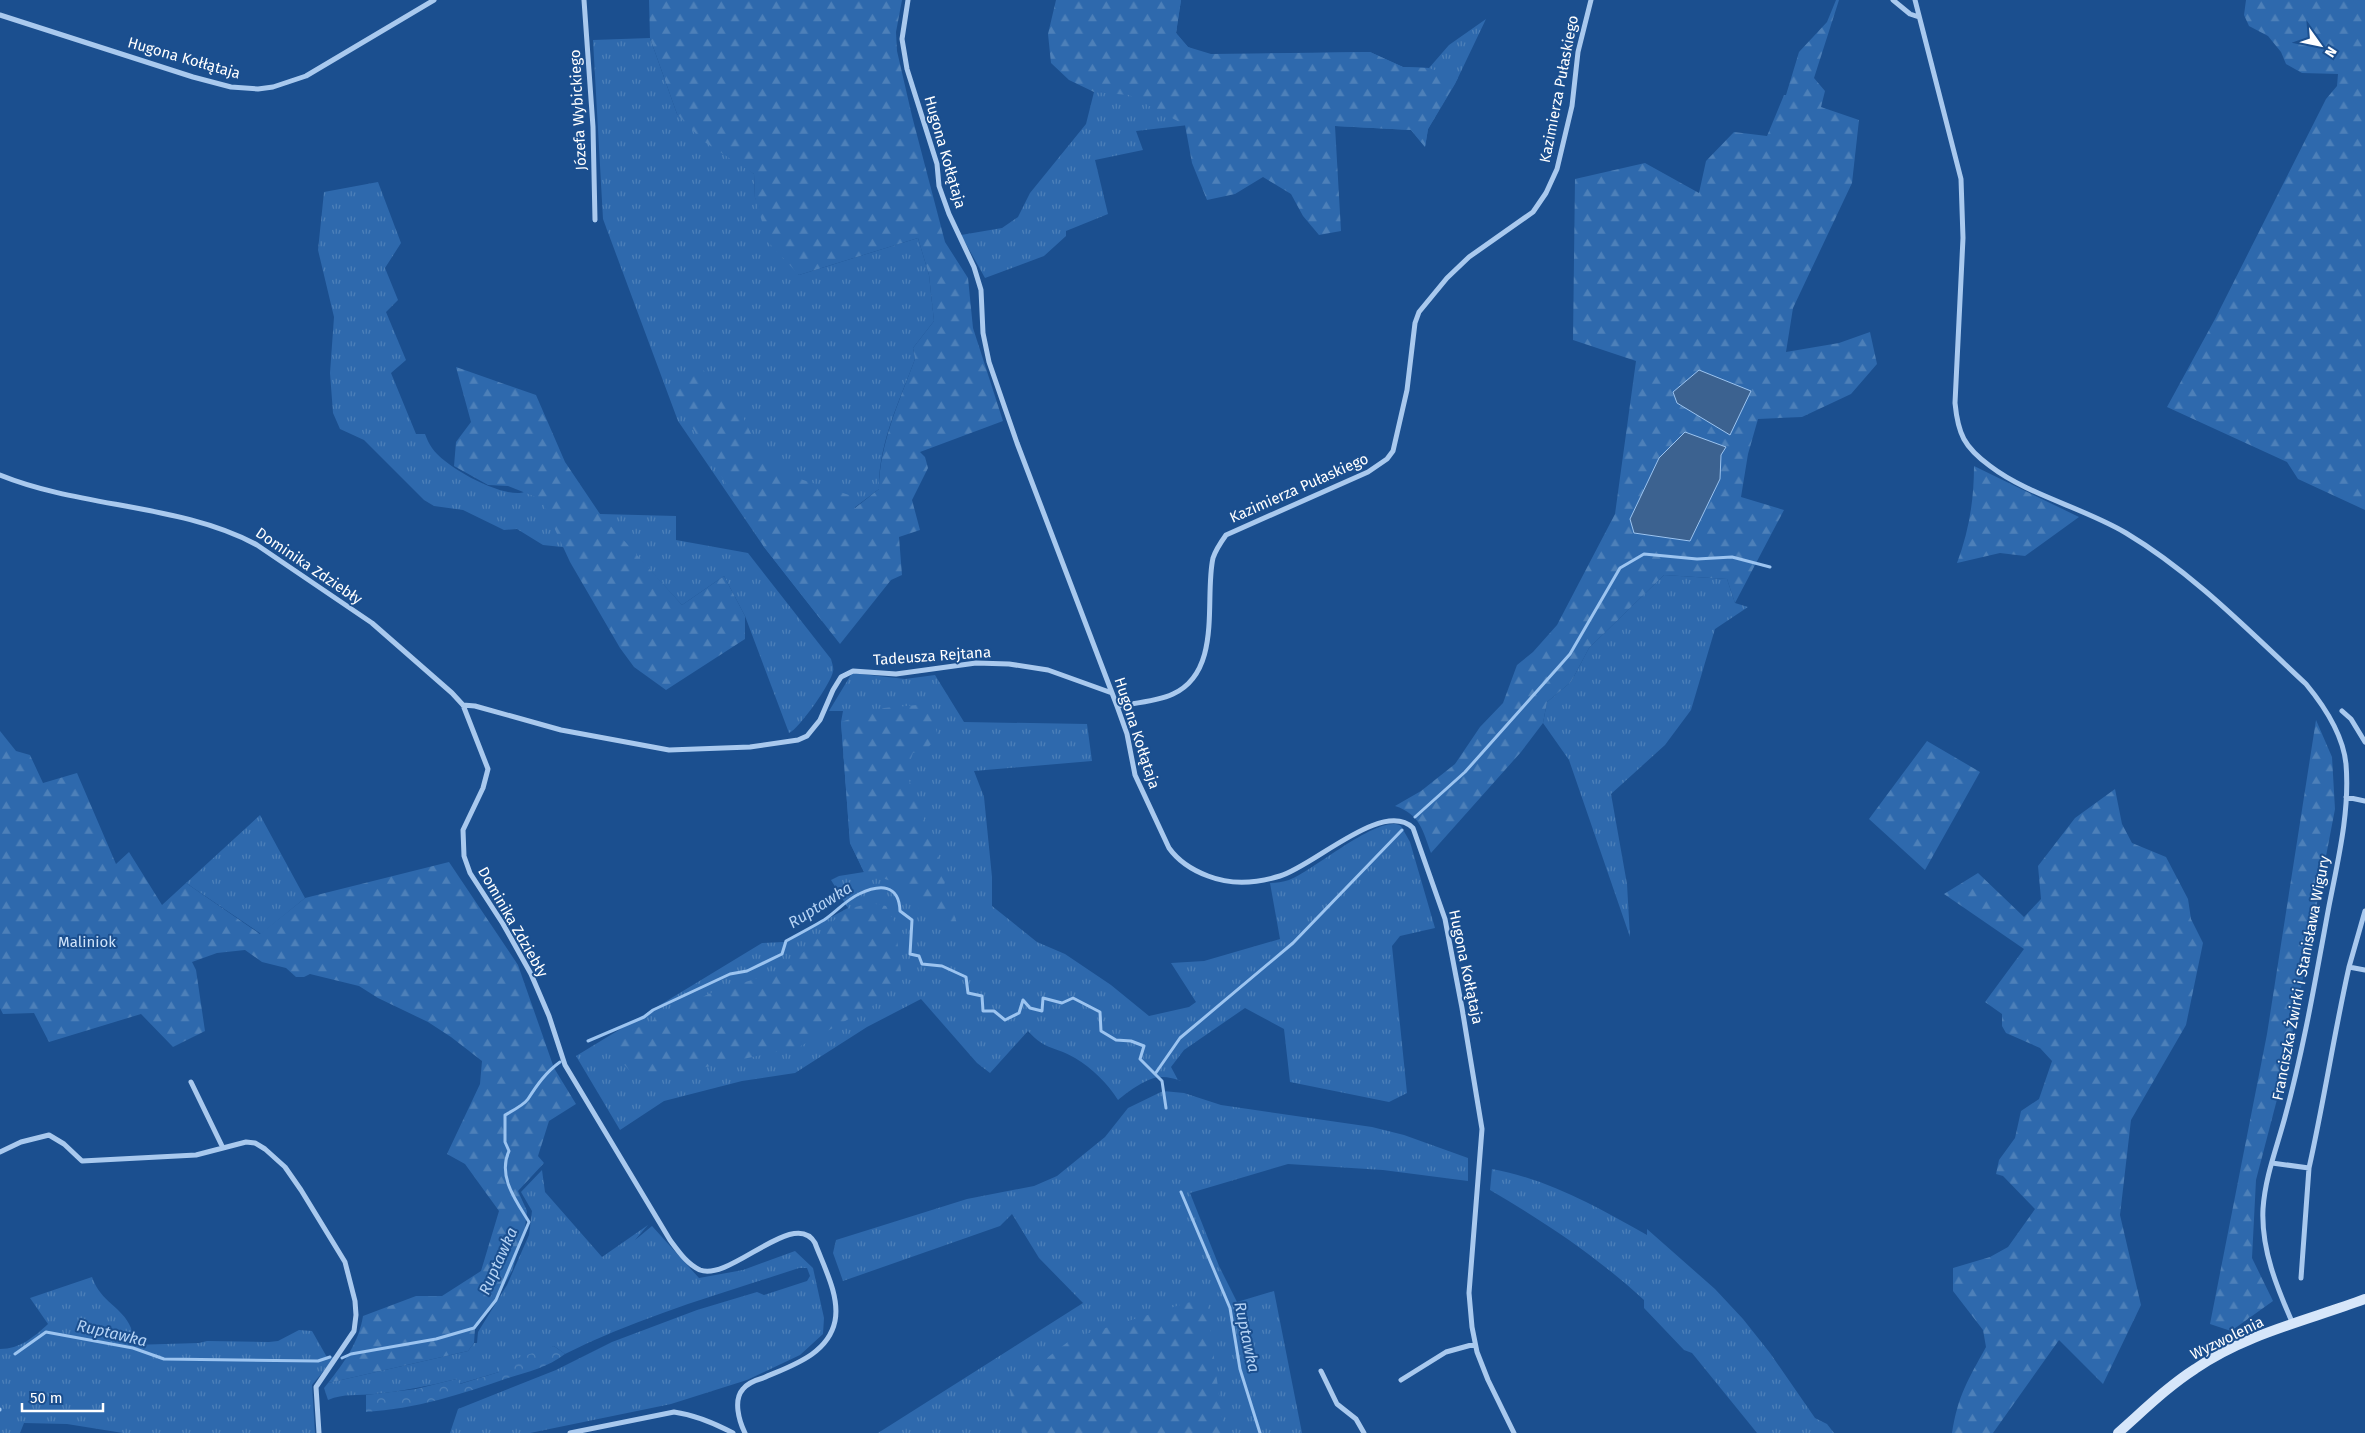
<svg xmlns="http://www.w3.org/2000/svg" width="2365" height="1433" font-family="'Fira Sans',sans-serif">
<defs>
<pattern id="grass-tufts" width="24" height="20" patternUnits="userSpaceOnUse" patternTransform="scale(1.25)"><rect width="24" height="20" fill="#2e69ad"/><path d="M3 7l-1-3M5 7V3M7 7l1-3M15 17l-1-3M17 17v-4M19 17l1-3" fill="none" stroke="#4d80b9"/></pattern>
<pattern id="forest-firs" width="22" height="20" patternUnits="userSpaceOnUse" patternTransform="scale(1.25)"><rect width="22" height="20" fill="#2e69ad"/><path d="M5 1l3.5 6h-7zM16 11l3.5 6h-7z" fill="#4d80b9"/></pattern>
<pattern id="park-crowns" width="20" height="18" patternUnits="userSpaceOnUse" patternTransform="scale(1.25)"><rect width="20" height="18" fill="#2e69ad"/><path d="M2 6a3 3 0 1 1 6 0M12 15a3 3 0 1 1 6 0" fill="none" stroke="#4d80b9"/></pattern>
</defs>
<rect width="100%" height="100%" fill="#1b4f8f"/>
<path fill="url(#grass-tufts)" d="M1181 0 1176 33 1188 47 1206 55 1370 52 1403 67 1429 68 1449 45 1486 19 1455 84 1428 129 1425 147 1411 130 1335 126 1277 115 1136 131 1143 150 1095 160 1108 214 1066 231V236L1044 256 985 278 961 235 1002 228 1018 217 1030 193 1086 124 1094 92Z
M650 38 677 114 754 174 755 198 799 275 918 238 929 275 934 321 913 348 915 359C900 400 878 444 879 489L854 508 822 621 764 547 678 421 603 219 593 40Z
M378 182 401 243 385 268 398 300 386 312 406 360 391 373 416 434H425C427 439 429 444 432 448 445 467 497 495 520 493 527 492 535 487 542 485L600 514 676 516V540L748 553 831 659C832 663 834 668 833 671 832 682 799 729 789 733L745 616 724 576 682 605 636 555 543 545 517 529 504 530 463 510 434 506 424 500 364 440 340 429 333 413 330 373 334 317 318 250 324 192Z
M1664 575 1727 579 1735 603 1748 607 1715 629 1691 710 1665 745 1611 794 1627 884 1630 937 1569 760 1543 723 1547 702 1571 682 1589 648Z
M852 673 905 679 935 675 964 722 1087 724 1092 761 974 771 984 797 992 877V906L1037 942 1065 954 1111 985 1149 1016 1189 1007 1196 1002 1171 963 1204 961 1280 939 1270 883C1276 883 1283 882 1289 880 1314 871 1379 813 1401 826L1410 842 1435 928 1400 936 1392 946 1407 1093 1389 1102 1290 1082 1284 1029 1245 1008 1184 1050 1171 1067 1178 1080 1182 1081C1176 1079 1168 1077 1162 1077 1147 1077 1129 1091 1118 1100 1108 1084 1092 1068 1075 1058 1055 1046 1046 1051 1028 1031L990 1073 977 1063 921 999 867 1027 795 1073 742 1081 664 1101 620 1130 576 1056 762 943 784 942 848 908 831 880 839 876 864 872 850 843 841 722 843 711H829Z
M260 815 305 898 261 934 186 883Z
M1163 1091 1184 1093 1221 1105 1372 1127 1404 1135 1468 1158V1181L1383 1170 1288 1164 1190 1193 1219 1266 1237 1302 1274 1291 1302 1433H878L1083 1303 1039 1258 1012 1214 1000 1226 843 1281 833 1253 836 1240 967 1199 1034 1186 1057 1176 1105 1137 1128 1108Z
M1492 1169C1548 1179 1597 1207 1647 1235V1229L1715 1289 1743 1319 1770 1353 1815 1418 1827 1424 1834 1433H1757L1692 1353 1684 1350 1644 1308V1300C1596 1256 1545 1222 1490 1190Z
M542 1170 545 1192 602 1257 648 1225 635 1240 652 1226 699 1278 743 1270 795 1251 813 1268 824 1318 823 1334 800 1355 747 1380 671 1404 530 1433H450L458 1409 556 1370 612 1342 697 1310 757 1292 764 1295 807 1281 810 1276 807 1268H799C720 1294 639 1317 565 1354L554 1346 499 1372 459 1384 456 1379C429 1386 403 1391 375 1394 358 1396 344 1393 328 1400L324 1388 328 1383 468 1351 474 1343H477L478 1332 507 1285 529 1235 532 1211 521 1192Z
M92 1277C101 1303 122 1306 131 1328 132 1333 131 1340 132 1345L199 1343 207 1341 269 1342 278 1341 299 1330 312 1331 328 1359 336 1356 312 1385 315 1433H123L67 1424 24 1423 20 1433H0V1349C20 1349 34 1337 48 1324L30 1298Z"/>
<path fill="url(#forest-firs)" d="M649 0H902L896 32 897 51 912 116 945 242 968 278 973 328 1003 421 920 452 925 457 928 468 912 500 920 530 899 537 902 575 891 580 840 644 764 547 688 420 672 389 703 370 736 403 764 460 794 477 849 495 855 508 879 489C879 444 900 400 915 359L913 348 934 321 929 275 918 238 799 275 768 242 755 198 754 174 703 141 677 114 650 38Z
M1056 0H1181L1176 33 1188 47 1211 54 1370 52 1403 67 1429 68 1458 78 1428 129 1425 147 1411 130 1335 126 1341 231 1319 235 1303 216 1291 194 1263 177 1235 194 1207 200 1192 163 1185 125 1129 95 1094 92 1069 80 1051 63 1048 34Z
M1836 0H1839L1814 78 1825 91 1821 107 1859 120 1852 183 1793 308 1786 352 1839 343 1870 332 1877 364 1851 394 1802 417 1758 419 1748 454 1741 497 1784 510 1735 603 1727 579 1664 575 1589 648 1571 682 1547 702 1543 723 1521 752 1431 853C1423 831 1420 814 1395 806L1421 791 1455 764 1480 727 1503 703 1517 665 1533 652 1557 625 1615 514 1636 361 1573 340 1575 179 1645 163 1699 193 1706 161 1734 132 1767 136 1784 95H1786L1799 52 1827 22Z
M2246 0H2365V510L2298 479 2287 462 2167 407 2215 319 2326 99 2337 86 2338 74 2302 73 2286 64 2281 52 2268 36 2249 26 2244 15Z
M456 367 536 395 565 462 600 514 682 605 724 576 745 616V639L666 690 634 667 620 648 570 562 541 499 508 486 488 485 454 466 456 442 471 422Z
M1974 466 2079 517 2025 556 2000 553 1957 563C1969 531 1974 500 1974 466Z
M928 704 938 736 925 751 913 753 906 772 946 877 944 886 959 929 919 909C909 882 889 881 864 872L850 843 841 722 884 708Z
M2316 720 2332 757 2335 809 2287 1061 2256 1180 2252 1258 2273 1301 2231 1331 2210 1324 2267 1034Z
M0 731 16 751 30 755 43 783 77 773 116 864 129 852 162 905 186 883 260 934 305 898 449 862 518 965 554 1068 576 1104 549 1121 538 1156 544 1163 518 1191 527 1211 525 1228 512 1271 495 1301 475 1329 474 1343 468 1351 328 1383C344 1363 359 1342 363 1316L416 1296H442L481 1271 499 1211 465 1164 447 1154 480 1084 482 1061 451 1037 428 1022 378 998 359 986 310 974 304 977H296L286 968 262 962 245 950 217 953 192 962 196 970 205 1031 173 1047 141 1014 49 1042 34 1013 3 1014 0 1008Z
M1927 741 1980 772 1925 870 1869 819Z
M2115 789 2122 824 2132 843 2166 857 2188 899 2191 919 2203 943 2186 1025 2131 1120 2120 1215 2141 1305 2103 1384 2059 1340 1993 1433H1952C1958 1395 1968 1380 1986 1347L1983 1330 1953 1291V1268L1990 1257 2008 1247 2035 1209 2003 1176 1996 1174 1999 1160 2015 1138 2021 1111 2039 1099 2052 1061 2040 1048 2006 1033 2002 1026V1014L1985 1002 2024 949 1944 894 1978 873 2024 917 2041 899 2038 866 2075 818Z
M871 903 886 906 895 923 901 971 879 1002 799 1047 646 1080 629 1070 605 1043 713 992 787 969 844 910Z
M1206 1297 1224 1433H1022L1009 1387 1073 1338Z"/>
<path fill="url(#park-crowns)" d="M554 1346 565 1354C548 1367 528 1372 508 1378 462 1394 415 1409 366 1412V1395L416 1389 456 1379 460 1384 499 1372 500 1364Z"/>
<path fill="#3c6290" stroke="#9cc4f0" d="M1699 370 1751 391 1730 435 1677 403 1673 392Z
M1685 432 1726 447 1721 455 1720 479 1690 541 1634 533 1630 519 1659 458Z"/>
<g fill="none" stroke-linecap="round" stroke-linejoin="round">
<path stroke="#9cc4f0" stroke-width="3" d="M1415 817 1465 772 1570 654 1620 568 1644 554 1697 559 1732 557 1770 567
M588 1041 644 1017 653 1010 730 974 747 971 782 954 786 941C799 934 812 927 824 920 836 912 846 900 859 894 880 884 899 884 900 911L912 920 910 954 919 956 922 964 942 966 966 977 968 993 982 996 983 1011H994L1005 1020 1019 1013 1023 1000 1030 1008 1042 1011 1043 998 1062 1003 1073 998 1100 1012 1101 1031 1116 1040 1131 1041 1144 1046 1140 1059 1162 1081 1166 1108
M1155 1074 1180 1038 1293 943 1402 830
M1181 1192 1230 1308 1240 1369 1260 1433
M15 1354 46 1332 133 1348 164 1359 318 1361 330 1357
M342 1358 351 1354 436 1339 474 1328 496 1300 529 1222C517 1202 497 1177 509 1151L505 1142V1115C512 1111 524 1105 528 1099 537 1085 546 1072 560 1062
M0 1410V1409"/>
<path stroke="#a9c9ee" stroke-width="5" d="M584 0 593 127 595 220
M908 0 902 39 907 69 937 164 939 186 949 214 974 267 981 290 983 333 989 362 1017 443 1117 706 1127 734 1135 775 1169 848C1179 862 1192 870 1208 876 1231 885 1257 883 1280 876 1314 866 1383 799 1413 828L1445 919 1462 1008 1482 1129 1469 1293 1472 1327 1477 1352 1488 1380 1514 1433
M1893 0 1910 14 1919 17
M1915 0 1961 179 1963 238 1955 403C1958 434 1964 447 1990 466 2028 495 2084 508 2126 533 2193 573 2249 631 2306 684 2325 707 2343 734 2346 764 2350 811 2338 860 2329 906 2316 976 2304 1048 2285 1117 2277 1147 2265 1177 2263 1209 2261 1249 2277 1288 2293 1324
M0 15 193 77 231 87 258 89 273 87 306 76 434 0
M0 475C81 508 182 504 257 545L372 623 452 693 463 705 488 769 483 788 463 830 464 856 470 873 503 924 531 974 549 1016 565 1065 670 1240C679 1252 687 1264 700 1270 730 1282 795 1207 815 1243 824 1267 840 1296 835 1321 828 1355 790 1366 763 1378 756 1380 747 1384 743 1389 733 1400 739 1421 745 1433
M463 705 475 706 561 730 669 750 750 747 798 740 807 736 820 720 833 690 841 677 853 671 896 674 976 663 1009 664 1048 670 1112 693
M1117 706C1134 703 1156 702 1173 694 1223 671 1204 598 1213 558 1216 549 1221 542 1226 535L1368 472 1387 459 1393 451 1407 390 1415 323 1419 312 1447 278 1469 257 1533 212 1546 193 1557 169 1572 106 1578 52 1591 0
M2342 711 2351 719 2365 742
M2346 797 2365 801
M2365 911 2349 967 2365 970
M223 1148 246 1142 255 1143 265 1149 285 1167 301 1190 345 1262 355 1301 356 1315 354 1331 316 1387 319 1433
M0 1152 21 1142 49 1135 64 1144 82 1161 196 1155 223 1148 191 1082
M2272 1163 2309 1168C2324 1101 2334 1034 2349 967
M2301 1278 2309 1168
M1321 1371 1337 1404 1356 1419 1364 1433
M1401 1380 1446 1352 1475 1344
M570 1433 674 1412C695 1415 714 1423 733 1433"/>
<path stroke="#d6e6fa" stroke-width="10" d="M2118 1433C2143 1411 2167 1387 2195 1369 2245 1334 2309 1320 2365 1299"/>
</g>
<g text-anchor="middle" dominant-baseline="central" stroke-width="4" stroke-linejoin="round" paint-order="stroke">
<g font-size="15" fill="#fff" stroke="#1b4f8f">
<text transform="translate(184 58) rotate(16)">Hugona Kołłątaja</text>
<text transform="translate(1559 89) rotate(-79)">Kazimierza Pułaskiego</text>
<text transform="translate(578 110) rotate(-93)">Józefa Wybickiego</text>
<text transform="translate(945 152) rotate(74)">Hugona Kołłątaja</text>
<text transform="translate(1299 488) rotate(-24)">Kazimierza Pułaskiego</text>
<text transform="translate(309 566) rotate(34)">Dominika Zdziebły</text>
<text transform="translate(932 656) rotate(-4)">Tadeusza Rejtana</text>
<text transform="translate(1137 733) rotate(72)">Hugona Kołłątaja</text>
<text transform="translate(513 922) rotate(60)">Dominika Zdziebły</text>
<text transform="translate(1466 967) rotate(78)">Hugona Kołłątaja</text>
<text transform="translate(2301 978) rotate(-79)">Franciszka Żwirki i Stanisława Wigury</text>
<text transform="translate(2227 1338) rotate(-26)">Wyzwolenia</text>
</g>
<g font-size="15" fill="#cfe3fa" stroke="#1b4f8f">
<text x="87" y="942">Maliniok</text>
</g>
<g font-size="16" font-style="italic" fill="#b5d3f5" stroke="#1b4f8f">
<text transform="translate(820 905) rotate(-32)">Ruptawka</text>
<text transform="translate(498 1261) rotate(-66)">Ruptawka</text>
<text transform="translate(112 1333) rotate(13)">Ruptawka</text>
<text transform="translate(1247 1337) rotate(78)">Ruptawka</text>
</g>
</g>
<g transform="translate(2320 45) rotate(123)" stroke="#1b4f8f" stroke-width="4" paint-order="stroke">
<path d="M0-4L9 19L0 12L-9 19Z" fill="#ffffff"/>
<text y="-8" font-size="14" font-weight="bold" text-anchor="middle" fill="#ffffff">N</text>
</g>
<path d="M22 1403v8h81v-8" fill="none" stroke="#ffffff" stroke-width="2.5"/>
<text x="30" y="1403" font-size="15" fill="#ffffff" stroke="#1b4f8f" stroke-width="4" paint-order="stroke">50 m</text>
</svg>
